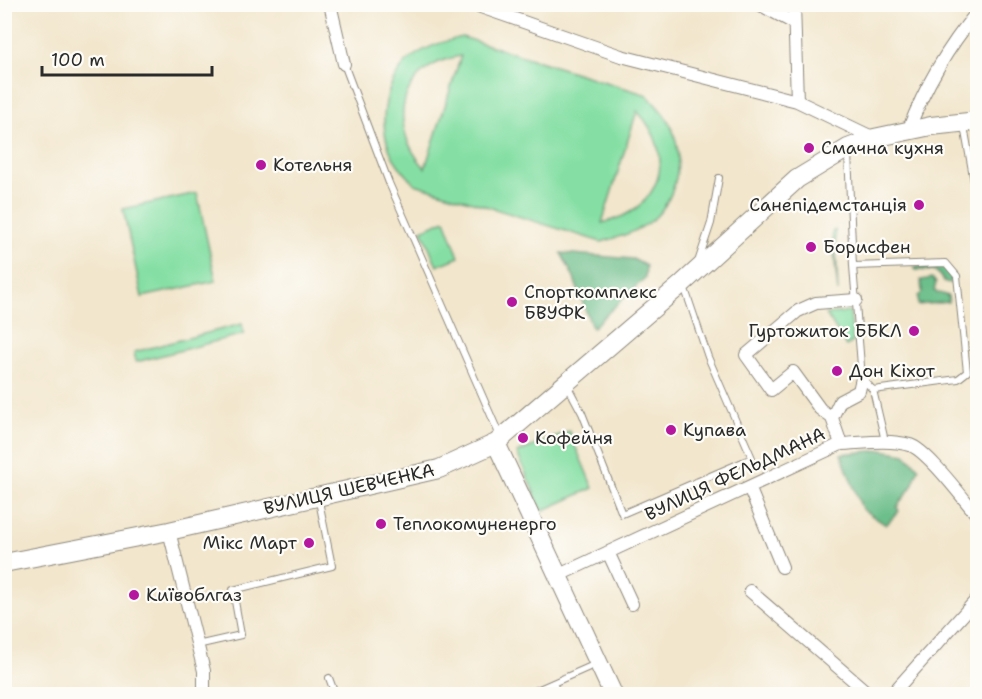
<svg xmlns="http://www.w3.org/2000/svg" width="982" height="699" font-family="'Shantell Sans',sans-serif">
<rect width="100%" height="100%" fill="#fdfcf7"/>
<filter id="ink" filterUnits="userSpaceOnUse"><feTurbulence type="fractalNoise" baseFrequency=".0167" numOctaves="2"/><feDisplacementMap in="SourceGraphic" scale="12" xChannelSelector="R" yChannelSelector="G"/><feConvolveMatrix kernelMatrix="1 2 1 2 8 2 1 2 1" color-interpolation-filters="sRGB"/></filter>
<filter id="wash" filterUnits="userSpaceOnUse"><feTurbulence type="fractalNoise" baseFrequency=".008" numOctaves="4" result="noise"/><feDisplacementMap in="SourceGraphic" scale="24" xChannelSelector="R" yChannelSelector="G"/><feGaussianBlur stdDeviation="1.35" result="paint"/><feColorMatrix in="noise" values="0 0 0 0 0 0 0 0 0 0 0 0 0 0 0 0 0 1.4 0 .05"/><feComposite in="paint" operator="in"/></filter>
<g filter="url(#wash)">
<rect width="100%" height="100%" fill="#f2e6cc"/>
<path fill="#85dfa4" stroke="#588568" stroke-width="1.5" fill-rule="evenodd" d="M462 37 647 95C653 102 660 109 665 116 687 146 680 198 651 221 635 233 619 237 601 242L415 184C409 177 402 171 397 163 375 133 382 82 411 58 427 46 443 42 462 37ZM461 56 425 168C385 124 400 65 461 56ZM637 111C679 156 661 210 602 223Z
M197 193 216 281 142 297 123 209Z
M445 220 459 257 437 266 422 230Z
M835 230 838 292 832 232Z
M850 312 853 342 846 346 826 314Z
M242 324 244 334 136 362 134 352Z
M569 431 593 488 542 511 517 453Z"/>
<path fill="#6cbe8a" stroke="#4c745a" stroke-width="1.5" d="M561 253 633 259 646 266 645 278 592 328 573 276Z
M945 266 954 277 952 283 944 282 936 271 916 270 914 267Z
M932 278 936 283 934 291 948 296 949 302 918 305V296L922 293 921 280Z
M882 450 905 454 919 468 912 486 897 507 899 511 886 525 862 509 841 454Z"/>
</g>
<g filter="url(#ink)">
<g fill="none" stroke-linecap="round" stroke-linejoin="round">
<defs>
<path id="lane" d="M344 64 389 183 500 436
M964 126 978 204
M848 153 853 266 862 378 873 390 958 379 967 372 957 276 946 263 853 266
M698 262 711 223 719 178
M567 385 582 413 622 514 752 458 708 357 684 286
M873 390 885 441
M197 645 241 635 233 590 332 566 320 506
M329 678 335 694
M553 684 559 694
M528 694 596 664"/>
<path id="street" d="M330 4 344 64
M472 4 621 56 797 101 874 138
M759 4 794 23
M794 4 797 101
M908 131C925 86 947 48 978 11
M832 418 820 409 793 372 771 390 746 355 798 311 816 303 856 300
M841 444 832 418 840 401 859 391 862 378
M749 487 782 567
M169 531 204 671V694
M608 552 632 604
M557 576 841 444C864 443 887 439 910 445 928 451 964 500 978 516
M750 591 869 694
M892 694 978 598"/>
<path id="secondary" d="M496 443 613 694
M4 563 169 531 439 469 496 443 683 283 797 179 848 148 874 138 931 126 978 121"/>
</defs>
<use href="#lane" stroke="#8e887c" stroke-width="8"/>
<use href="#street" stroke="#8e887c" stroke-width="14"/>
<use href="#secondary" stroke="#8e887c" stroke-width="20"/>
<use href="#lane" stroke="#fff" stroke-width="6"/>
<use href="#street" stroke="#fff" stroke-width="12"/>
<use href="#secondary" stroke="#fff" stroke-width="18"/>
</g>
</g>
<g fill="#b5179e" stroke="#fdfcf7" stroke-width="2">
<circle cx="809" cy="148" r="6"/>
<circle cx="261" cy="165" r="6"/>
<circle cx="919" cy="205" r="6"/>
<circle cx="811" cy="247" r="6"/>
<circle cx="512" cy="302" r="6"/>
<circle cx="914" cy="331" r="6"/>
<circle cx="837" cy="371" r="6"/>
<circle cx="671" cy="430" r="6"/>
<circle cx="523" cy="438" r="6"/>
<circle cx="381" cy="524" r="6"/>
<circle cx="309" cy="543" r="6"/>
<circle cx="134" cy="595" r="6"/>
</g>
<g text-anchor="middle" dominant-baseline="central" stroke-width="4.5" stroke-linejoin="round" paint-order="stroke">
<g font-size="18" fill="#2b2b2b" stroke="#fdfcf7" text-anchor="start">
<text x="821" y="148">Смачна кухня</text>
<text x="273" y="165">Котельня</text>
<text x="907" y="205" text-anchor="end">Санепідемстанція</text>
<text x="823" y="247">Борисфен</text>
<text x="524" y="292">Спорткомплекс<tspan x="524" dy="21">БВУФК</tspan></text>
<text x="902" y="331" text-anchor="end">Гуртожиток ББКЛ</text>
<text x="849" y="371">Дон Кіхот</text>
<text x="683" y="430">Купава</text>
<text x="535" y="438">Кофейня</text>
<text x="393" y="524">Теплокомуненерго</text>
<text x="297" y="543" text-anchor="end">Мікс Март</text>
<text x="146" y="595">Київоблгаз</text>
</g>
<g font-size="18" fill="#2b2b2b" stroke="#fdfcf7">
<text transform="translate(735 474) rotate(-25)">ВУЛИЦЯ ФЕЛЬДМАНА</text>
<text transform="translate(349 489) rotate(-13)">ВУЛИЦЯ ШЕВЧЕНКА</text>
</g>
</g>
<rect width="982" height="699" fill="none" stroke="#fdfcf7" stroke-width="24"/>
<path d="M42 66v9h170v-9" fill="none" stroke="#2b2b2b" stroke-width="3"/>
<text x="51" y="66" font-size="18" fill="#2b2b2b" stroke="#fdfcf7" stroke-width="4.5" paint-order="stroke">100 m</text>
</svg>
